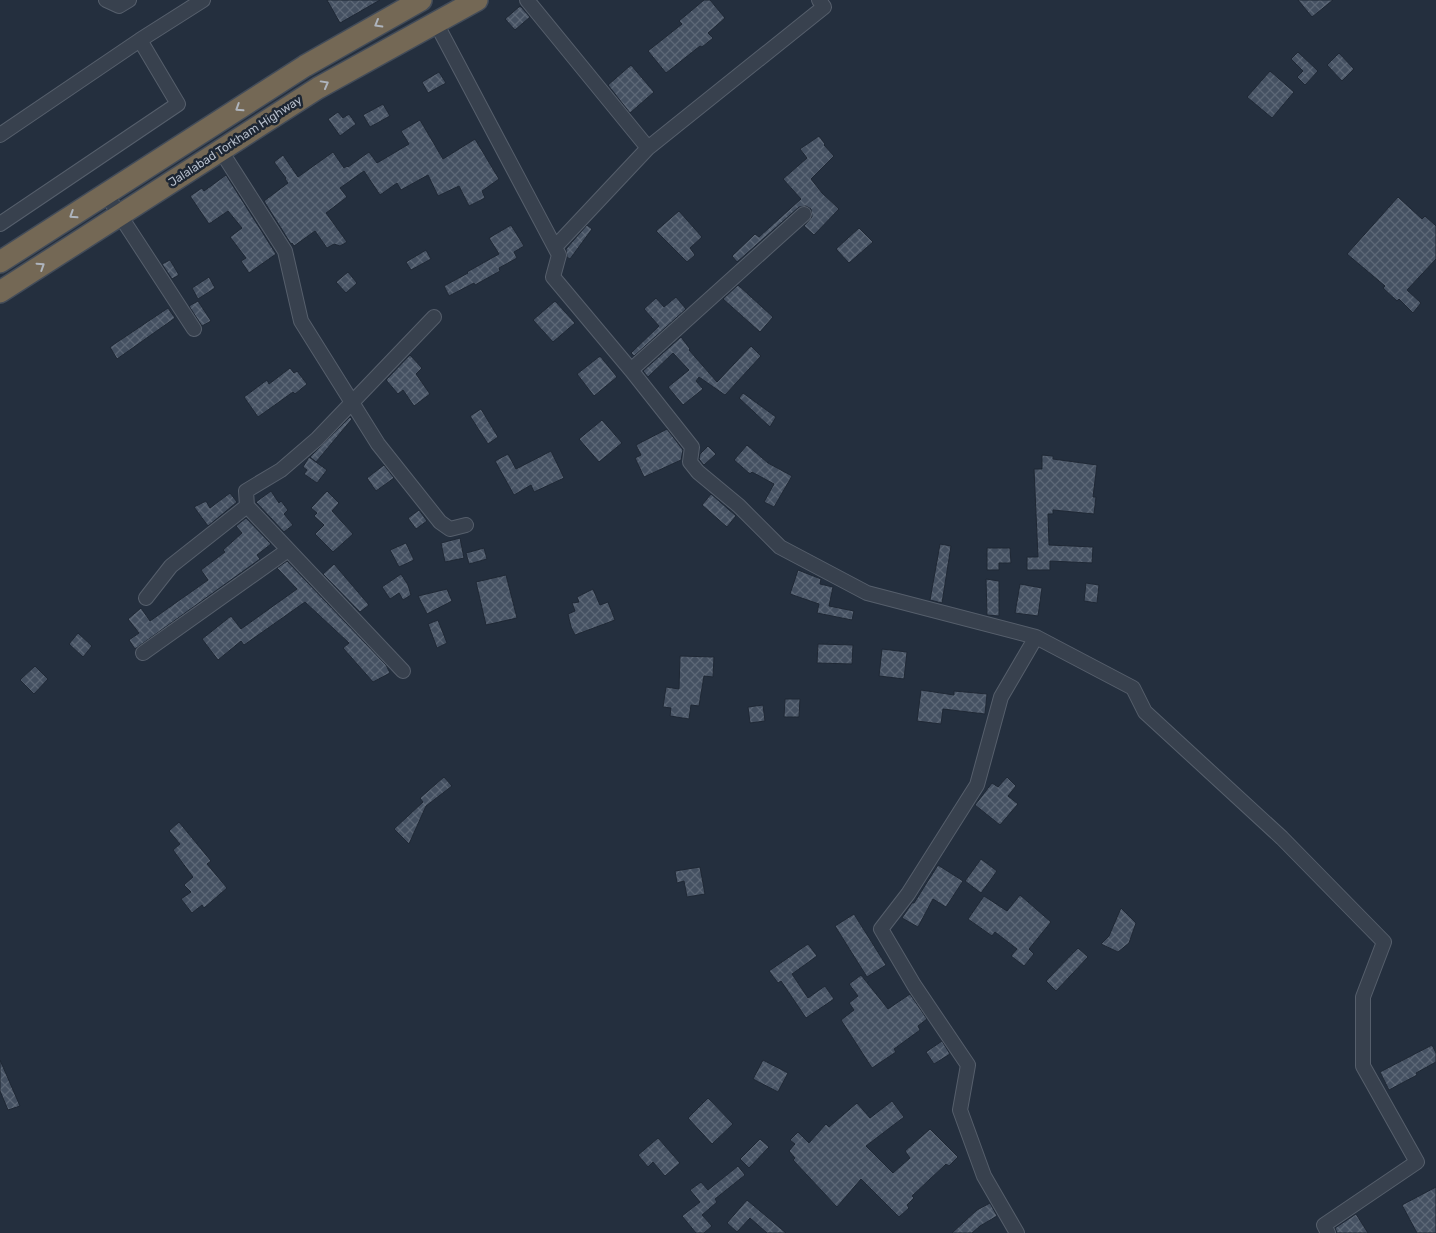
<svg xmlns="http://www.w3.org/2000/svg" width="1436" height="1233" font-family="Rubik,sans-serif">
<defs>
<pattern id="building-cross-hatch" width="8" height="8" patternUnits="userSpaceOnUse" patternTransform="scale(1.25)"><rect width="8" height="8" fill="#455162"/><path d="M0 0l8 8M0 8l8-8" fill="none" stroke="#5d6877"/></pattern>
</defs>
<rect width="100%" height="100%" fill="#242f3e"/>
<path fill="url(#building-cross-hatch)" stroke="#1f2835" d="M327 0H380L340 23Z
M704 0H710L725 18 708 33 713 38 702 47 700 46 666 73 648 51 682 24 679 21Z
M1298 0H1333L1312 17Z
M520 6 530 17 515 30 505 19Z
M1298 52 1318 71 1305 85 1297 77 1303 71 1291 59Z
M1339 53 1354 69 1342 81 1327 65Z
M631 65 654 92 630 113 608 85Z
M1270 71 1294 92 1272 118 1247 97Z
M439 72 446 83 428 93 422 82Z
M383 104 390 116 370 127 363 115Z
M338 112 343 118 349 114 356 124 340 136 328 119Z
M420 120 443 159 475 139 499 179 482 191 485 198 469 206 459 186 438 196 428 175 401 190 397 183 380 195 364 171 340 188 347 197 326 213 347 242 340 246 334 244 327 248 315 231 294 246 292 243 291 244 264 201 288 183 285 179 286 178 274 162 283 155 298 177 333 152 344 168 347 166 348 167 369 152 377 163 409 144 401 131Z
M819 136 825 144 824 145 834 156 811 179 822 193 839 209 814 235 804 226 812 217 811 209 806 206 799 207 737 262 732 256 755 234 759 237 801 199 783 179 807 158 800 149Z
M226 175 276 254 249 273 241 261 246 258 230 237 242 228 228 211 209 224 190 196 202 188 204 191Z
M1398 197 1422 219 1425 216 1436 226V259L1407 290 1421 303 1413 313 1399 299 1397 301 1383 288 1385 286 1347 254Z
M679 211 702 237 690 248 695 255 687 262 656 231Z
M511 225 524 246 514 252 517 258 499 268 500 271 475 285 474 283 449 296 444 286 468 273 467 272 499 254 489 238Z
M587 225 592 229 570 259 567 257 566 249Z
M859 228 873 242 849 263 836 249Z
M426 250 431 259 411 270 406 262Z
M170 260 179 275 172 279 162 264Z
M348 272 357 283 346 293 336 282Z
M209 277 215 288 198 299 192 288Z
M738 285 773 317 760 332 723 299Z
M676 297 686 309 634 356 631 353 659 326 644 309 656 298 664 307Z
M198 301 211 321 202 326 189 306Z
M555 301 575 323 553 342 533 320Z
M168 308 175 318 117 359 110 347Z
M681 337 690 349 689 350 717 382 751 346 761 356 725 395 699 377 696 381 703 389 683 405 668 387 689 370 673 353 648 377 643 371Z
M410 355 422 368 416 374 430 394 414 406 403 390 398 394 386 380Z
M600 356 617 377 594 396 577 374Z
M290 368 294 373 297 371 307 384 295 394 293 392 258 417 244 397 267 380 269 384Z
M743 393 776 417 770 427 739 398Z
M481 409 498 437 488 444 470 416Z
M350 417 352 419 316 462 310 457Z
M602 420 622 443 599 462 579 439Z
M667 429 683 450 681 460 644 477 635 458 641 455 636 445Z
M747 445 768 463 792 476 774 507 764 502 774 484 752 472 750 474 734 460Z
M708 446 716 454 704 465 699 459 700 454Z
M551 451 564 478 534 492 531 485 514 495 495 461 508 454 516 469Z
M1042 455 1053 456V459L1097 465 1093 497H1096L1094 514 1053 510V514H1048L1049 545 1093 547 1092 563 1050 561V570H1027V557H1038L1034 469H1042Z
M309 457 327 470 317 483 304 474 307 470 303 467Z
M384 465 394 478 376 491 367 478Z
M271 491 279 503 281 501 288 510 284 514 293 525 284 532 256 502Z
M327 491 339 503 332 511 353 534 333 552 315 534 324 525 314 516 317 513 311 508Z
M230 493 237 502 208 526 194 507 206 501 210 508Z
M711 494 736 516 727 527 702 505Z
M419 510 427 521 416 529 408 518Z
M246 518 271 544 257 555 260 559 135 649 129 640 139 633 128 619 141 608 150 621 208 580 201 570 225 552 223 550 242 533 236 526Z
M460 538 464 558 445 562 441 543Z
M406 543 414 560 399 567 390 550Z
M940 544 951 546 942 603 930 600Z
M484 548 487 559 469 564 466 553Z
M987 548H1010L1011 563H999V570H987Z
M287 561 386 665 390 673 373 682 343 648 349 643 305 602 244 645 241 641 218 660 202 639 231 616 241 629 297 589 277 568Z
M334 564 369 605 360 612 323 574Z
M798 570 821 579 820 584 833 587 829 606 854 611 852 620 817 613 819 604 790 594Z
M401 574 408 585 411 595 403 600 399 593 390 599 382 587Z
M506 575 517 618 486 625 476 582Z
M986 579 999 581V616L987 615Z
M1086 583 1099 585 1097 603 1084 601Z
M1020 584 1042 588 1038 616 1015 613Z
M447 589 452 601 427 614 418 596Z
M593 589 600 605 608 602 615 620 575 635 571 627 568 614 575 611 572 603 579 602 577 597Z
M438 620 447 643 437 648 428 624Z
M78 633 92 646 83 657 69 644Z
M818 644 853 645 852 664 817 663Z
M882 649 907 652 904 679 879 676Z
M680 656 714 657 713 677 704 676 699 706 691 705 689 719 670 716 671 708 663 707 666 687 679 689Z
M35 666 48 679 34 694 20 680Z
M921 690 954 695V691L987 694 985 714 943 709 941 724 917 721Z
M785 699H800L799 717H784Z
M763 705 765 721 750 723 748 707Z
M444 777 452 786 426 806 409 844 394 829 423 802 420 798Z
M1007 777 1016 786 1008 796 1018 804 1000 825 975 805 992 783 998 787Z
M179 822 211 861 207 864 227 888 204 908 202 905 192 913 181 899 191 892 184 885 193 877 173 850 180 844 169 831Z
M981 859 997 871 981 893 965 881Z
M938 865 963 881 946 907 933 899 918 927 902 918 912 903H914Z
M700 867 705 894 687 897 684 881 677 883 675 871Z
M1020 895 1051 922 1029 949 1034 954 1024 966 1011 956 1017 949 995 932 992 936 968 919 984 896 1007 911Z
M1121 908 1136 923 1129 943 1118 952 1101 944 1109 936Z
M854 914 886 965 867 977 835 926Z
M808 944 817 956 792 974 808 998 825 986 834 999 806 1018 781 981 778 983 769 971Z
M1078 948 1088 957 1056 991 1046 981Z
M861 975 888 1009 910 994 927 1019 918 1026 920 1030 894 1049 896 1052 872 1068 841 1020 854 1010 849 1003 858 996 849 984Z
M942 1041 950 1054 934 1064 926 1052Z
M1432 1045 1436 1053V1062L1416 1073 1417 1075 1389 1090 1380 1072Z
M0 1060 20 1106 8 1110 0 1091Z
M763 1060 788 1073 778 1092 753 1079Z
M708 1098 733 1124 712 1144 688 1118Z
M892 1101 904 1117 866 1146 893 1173 910 1158 905 1151 930 1129 958 1157 949 1166 946 1164 912 1196 914 1198 907 1205 909 1208 899 1217 861 1179 837 1207 793 1160 795 1158 789 1151 795 1144 790 1140 798 1132 809 1143 826 1124 829 1127 857 1103 870 1118Z
M658 1138 680 1163 665 1176 653 1162 648 1167 638 1155Z
M760 1139 769 1147 749 1168 740 1159Z
M738 1166 745 1175 715 1199 717 1202 702 1215 712 1226 704 1233H696L682 1216 700 1202 690 1190 701 1182 708 1190Z
M1436 1187V1233H1417L1402 1205Z
M747 1200 786 1233H767L750 1218 737 1232 727 1223Z
M990 1203 997 1216 980 1226 972 1233H952L977 1210Z
M1356 1214 1368 1233H1337L1335 1228Z"/>
<g fill="none" stroke-linecap="round" stroke-linejoin="round">
<defs>
<path id="minor" d="M106 0 119 6 129 0
M527 0 648 148
M436 23 559 255 553 277 631 370 692 447 690 462 698 472 739 506 780 547 867 593 1036 637 1001 697 977 785 908 894 881 929 914 985 968 1065 960 1110 984 1176 1017 1233
M0 135 140 40
M221 151 285 251 301 321 378 444 440 522 450 529 466 525
M106 194 194 329
M0 224 178 104 140 40 203 0
M555 247 648 148 824 7 819 0
M631 370 804 214
M247 506 403 671
M146 598 171 566 247 506 246 491 281 470 317 439 434 317
M1036 637 1133 688 1145 712 1282 838 1384 942 1363 997V1066L1417 1162 1324 1225 1328 1233
M143 653 288 550"/>
<path id="highway" d="M0 262 305 66 421 0
M0 292 318 88 477 0"/>
</defs>
<use href="#minor" stroke="#565f6c" stroke-width="16"/>
<use href="#highway" stroke="#434c59" stroke-width="24"/>
<use href="#minor" stroke="#38414e" stroke-width="14"/>
<use href="#highway" stroke="#746855" stroke-width="21"/>
</g>
<defs><path id="oneway-chevron" d="M-2-3.5L2.5 0L-2 3.5" fill="none" stroke-width="1.6" stroke-linecap="round" stroke-linejoin="round" transform="scale(1.25)"/></defs>
<g stroke="#aeb4bd">
<use href="#oneway-chevron" transform="translate(378 24) rotate(150)"/>
<use href="#oneway-chevron" transform="translate(325 84) rotate(-29)"/>
<use href="#oneway-chevron" transform="translate(239 108) rotate(147)"/>
<use href="#oneway-chevron" transform="translate(73 215) rotate(147)"/>
<use href="#oneway-chevron" transform="translate(41 266) rotate(-33)"/>
</g>
<g text-anchor="middle" dominant-baseline="central" stroke-width="5" stroke-linejoin="round" paint-order="stroke">
<g font-size="12" fill="#b4bcc9" stroke="#1d2633">
<text transform="translate(235 141) rotate(-33)">Jalalabad Torkham Highway</text>
</g>
</g>
</svg>
